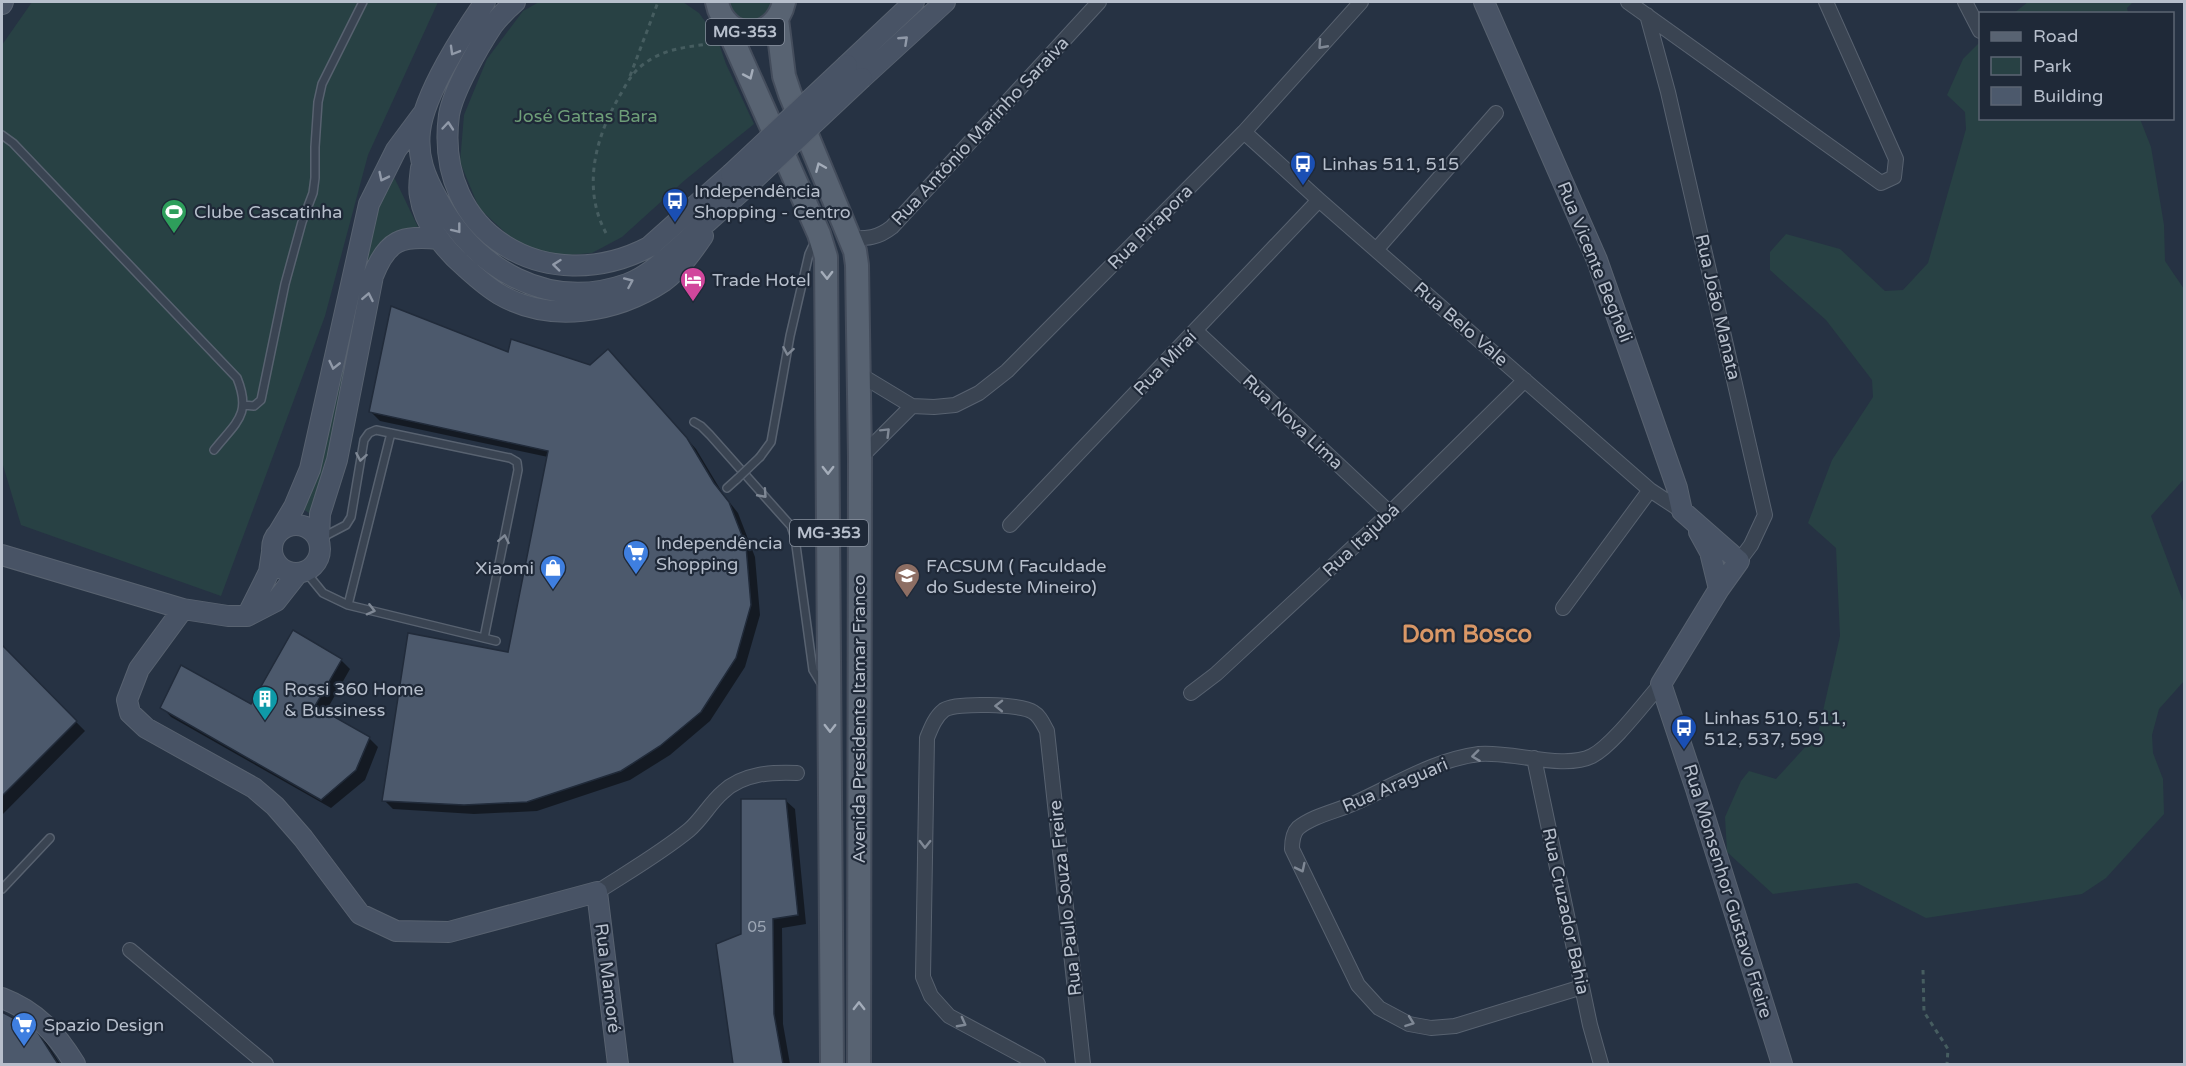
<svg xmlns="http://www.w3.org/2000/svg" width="2186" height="1066" font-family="'Varela Round',sans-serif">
<rect width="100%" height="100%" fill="#263243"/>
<path fill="#284144" d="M32 2H438L368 155 325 316 221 596 21 525 2 462V45Z
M539 2H683L699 13 717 38 726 64 754 124 685 180 622 237 592 253 556 256 529 248 510 237 479 208 460 162 464 115 487 59 523 11Z
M727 2H774L764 22 735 21Z
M2028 2H2133L2127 8 2128 13H2014Z
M1980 42V118L2140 119 2151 147 2164 225 2165 261 2184 289V479L2151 516 2184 604V681L2159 709 2152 735 2153 753 2163 779 2164 814 2106 878 2082 894 1926 918 1857 883 1773 894 1727 852 1725 817 1741 781 1749 771 1776 779 1818 733 1840 636 1836 548 1808 523 1832 460 1873 397 1872 380 1826 320 1770 270V252L1786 234 1840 249 1885 291 1903 290 1928 263 1966 129 1965 112 1947 95 1963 59Z
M393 175 419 229 394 237 312 515 303 509 311 491 316 470 374 208Z"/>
<path fill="#0007" d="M509 354 591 366 617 361 696 449 723 494 738 513 755 557 760 615 745 667 710 721 670 755 630 780 537 811 474 814 393 809 384 800 510 654 548 457 380 421 370 411Z
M2 647 85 731 2 815Z
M341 660 350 669 325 713 369 738 378 747 365 780 331 808 171 717 162 707 251 706Z
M785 800 795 809 806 924 782 928 783 1024 790 1064H734L718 945 742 935Z
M2 1014 36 1032 46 1042 60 1064H2Z"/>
<path fill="#4c596c" stroke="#212b3a" stroke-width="1.5" d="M391 306 508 352 511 339 590 365 608 349 687 438 714 483 729 502 746 546 751 605 736 658 701 712 660 746 621 771 527 802 464 805 382 801 408 633 508 652 548 451 369 412Z
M293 630 342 659 315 706 370 737 356 770 321 800 160 708 181 665 251 704Z
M2 645 77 721 2 796Z
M741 799H786L798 915 773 919 774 1014 783 1064H733L716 944 741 934Z
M2 1012 37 1031 58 1064H2Z"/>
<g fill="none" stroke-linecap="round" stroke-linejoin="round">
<defs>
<path id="lane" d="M2 135 13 143 237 378C252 415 236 422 214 450
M243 405 254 406 261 400 285 284 302 222 313 193 315 178V147L318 102 322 84 363 2
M694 422 701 426 710 435 791 526 795 538 813 670 822 685
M760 457 771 442 790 336 809 254 815 241
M727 488 737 479
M321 538 346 525 351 517 364 440 369 433 376 430 510 458 517 462 518 470 484 638
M305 571 323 593 348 605 496 641
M348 605 391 433
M2 889 50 838"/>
<path id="street" d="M1628 2 1881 183 1894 177 1896 159 1826 2
M1965 2 1980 31
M1647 15 1668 92 1765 515 1751 545 1739 561
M1244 132 1319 200 1650 490 1682 511
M849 238C867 239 878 238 892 227L1099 2
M1376 250 1496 113
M1196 331 1390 513
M859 374 912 406 934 407 955 405 979 393 1007 371 1244 132 1361 2
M860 458 912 406
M1010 525 1319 200
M1563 608 1650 490
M1191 693 1216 674 1390 513 1525 380
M1534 758 1590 1025 1601 1064
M597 892C628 872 661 853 689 830 702 819 710 803 723 792 743 773 772 772 797 773
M130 950 266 1064
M1582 987 1455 1026 1431 1028 1409 1024 1379 1008 1358 985 1292 849C1292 841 1293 833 1298 828 1314 815 1338 811 1357 802 1397 784 1434 760 1479 754 1512 751 1564 770 1592 756 1613 745 1644 703 1661 684
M1038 1064 949 1016 931 996 923 977 927 738C931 728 935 717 944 710 956 702 1022 704 1033 712 1040 716 1043 724 1047 731L1083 1064"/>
<path id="secondary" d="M485 2C464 32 424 94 420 131 417 157 425 177 438 200 475 269 548 312 627 284 649 276 668 257 685 242 705 224 726 205 746 187
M515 2C507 9 499 17 493 25 479 46 453 91 449 115 433 234 547 300 649 247L731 174
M1484 2 1597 260 1677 488 1682 511 1739 561 1719 589 1661 684 1696 789 1782 1064
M2 4 3 2
M847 65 914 2
M862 78 945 2
M421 168C420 177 418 187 420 196 424 224 445 250 466 268 476 277 487 287 499 294 550 324 616 313 664 281 680 269 692 252 703 236
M272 549a24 24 0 1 1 48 0a24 24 0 1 1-48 0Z
M279 532 294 507 310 469 369 204 396 150 422 115
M1699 532 1710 552 1719 589
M319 539 320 514 337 460 373 276C387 240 401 235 439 239
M2 555 183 609 228 616H247L276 601 298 573
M183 609 139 669 127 700 130 713 146 728 254 788 275 806 303 838 360 914 396 931 449 932 597 892 618 1064
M247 616 269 572 272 552
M2 998C36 1011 56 1033 75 1064"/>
<path id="primary" d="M717 2C725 43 775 42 784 2
M777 19 784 76 790 94 855 251 857 265 860 458 859 1064
M725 22 819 234 826 257 832 1064"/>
</defs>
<use href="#lane" stroke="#586270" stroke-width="10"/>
<use href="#street" stroke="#586270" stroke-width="16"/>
<use href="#secondary" stroke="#586270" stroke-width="22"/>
<use href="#primary" stroke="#444d5c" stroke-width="26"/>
<path stroke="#465d60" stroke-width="3" stroke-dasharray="4.5 4.5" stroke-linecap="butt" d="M630 76 658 2
M606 233C582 189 595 138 619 97 626 85 632 72 644 64 664 48 689 47 714 43
M1923 970 1924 1012 1948 1049 1947 1064"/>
<use href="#lane" stroke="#3a4452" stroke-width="7"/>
<use href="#street" stroke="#3a4452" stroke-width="14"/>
<use href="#secondary" stroke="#485365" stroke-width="20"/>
<use href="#primary" stroke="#586372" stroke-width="22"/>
<defs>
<path id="lane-bridge" d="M737 479 760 457"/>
<path id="secondary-bridge" d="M731 174 847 65
M746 187 862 78"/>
</defs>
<use href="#lane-bridge" stroke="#586270" stroke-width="10" stroke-linecap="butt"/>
<use href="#secondary-bridge" stroke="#586270" stroke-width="22" stroke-linecap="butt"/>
<use href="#lane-bridge" stroke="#3a4452" stroke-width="7"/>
<use href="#secondary-bridge" stroke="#485365" stroke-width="20"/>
</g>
<defs><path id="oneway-chevron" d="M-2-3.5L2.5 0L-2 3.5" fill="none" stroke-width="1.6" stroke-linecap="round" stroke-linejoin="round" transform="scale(1.5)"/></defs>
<g stroke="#9099a8">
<use href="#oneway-chevron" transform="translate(904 40) rotate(-43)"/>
<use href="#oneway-chevron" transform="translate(454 51) rotate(120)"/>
<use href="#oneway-chevron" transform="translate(448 126) rotate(-85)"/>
<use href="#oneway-chevron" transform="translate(383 177) rotate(116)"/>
<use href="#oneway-chevron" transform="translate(457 229) rotate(52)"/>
<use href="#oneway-chevron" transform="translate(557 265) rotate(-174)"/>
<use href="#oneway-chevron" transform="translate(629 282) rotate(-24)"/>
<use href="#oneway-chevron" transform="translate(368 297) rotate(-79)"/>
<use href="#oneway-chevron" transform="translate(334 365) rotate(103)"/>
</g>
<g stroke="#7f8895">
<use href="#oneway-chevron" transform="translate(1322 45) rotate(132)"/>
<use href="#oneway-chevron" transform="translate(788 351) rotate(100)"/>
<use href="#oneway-chevron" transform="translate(886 432) rotate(-45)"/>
<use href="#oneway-chevron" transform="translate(361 457) rotate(100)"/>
<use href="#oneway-chevron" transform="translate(763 494) rotate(48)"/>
<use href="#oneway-chevron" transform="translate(504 539) rotate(-79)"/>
<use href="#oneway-chevron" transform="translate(371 610) rotate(14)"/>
<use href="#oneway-chevron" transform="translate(999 706) rotate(-179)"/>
<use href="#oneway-chevron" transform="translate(1476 756) rotate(173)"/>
<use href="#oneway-chevron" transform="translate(925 844) rotate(91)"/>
<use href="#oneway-chevron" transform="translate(1301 868) rotate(64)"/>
<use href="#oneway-chevron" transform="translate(1410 1022) rotate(20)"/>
<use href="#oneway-chevron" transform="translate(962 1023) rotate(28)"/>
</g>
<g stroke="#a4adba">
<use href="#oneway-chevron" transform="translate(749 75) rotate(66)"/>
<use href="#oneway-chevron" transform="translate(820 167) rotate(-113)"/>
<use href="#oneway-chevron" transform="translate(827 275) rotate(89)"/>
<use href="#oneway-chevron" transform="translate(828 470) rotate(90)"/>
<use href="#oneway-chevron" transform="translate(830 728) rotate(90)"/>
<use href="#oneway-chevron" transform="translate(859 1006) rotate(-90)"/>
</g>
<defs>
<symbol id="bus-pin" viewBox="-11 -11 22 30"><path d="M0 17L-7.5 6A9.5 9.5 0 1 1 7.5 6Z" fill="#1a4fb4" stroke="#1f2938"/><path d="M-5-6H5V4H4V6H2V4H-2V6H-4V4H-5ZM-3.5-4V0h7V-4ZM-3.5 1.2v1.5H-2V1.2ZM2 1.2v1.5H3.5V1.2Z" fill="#fff"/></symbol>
<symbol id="stadium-pin" viewBox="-11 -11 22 30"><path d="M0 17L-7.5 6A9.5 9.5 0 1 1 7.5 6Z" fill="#2e9e5b" stroke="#1f2938"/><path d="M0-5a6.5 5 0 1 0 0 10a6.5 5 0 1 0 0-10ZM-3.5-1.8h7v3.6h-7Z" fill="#fff"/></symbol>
<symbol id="hotel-pin" viewBox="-11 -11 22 30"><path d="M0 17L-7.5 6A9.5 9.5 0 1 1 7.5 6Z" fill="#d1479c" stroke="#1f2938"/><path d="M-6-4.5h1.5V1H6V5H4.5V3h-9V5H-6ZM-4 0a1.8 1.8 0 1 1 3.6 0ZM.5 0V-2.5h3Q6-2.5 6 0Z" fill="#fff"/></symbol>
<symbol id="supermarket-pin" viewBox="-11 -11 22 30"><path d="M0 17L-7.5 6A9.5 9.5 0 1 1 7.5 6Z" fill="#3f7fe0" stroke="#1f2938"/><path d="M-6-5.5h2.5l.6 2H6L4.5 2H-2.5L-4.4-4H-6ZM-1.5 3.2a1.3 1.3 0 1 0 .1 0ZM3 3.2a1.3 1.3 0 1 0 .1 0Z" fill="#fff"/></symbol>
<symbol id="shop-pin" viewBox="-11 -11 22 30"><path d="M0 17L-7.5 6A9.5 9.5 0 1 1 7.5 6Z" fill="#3f7fe0" stroke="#1f2938"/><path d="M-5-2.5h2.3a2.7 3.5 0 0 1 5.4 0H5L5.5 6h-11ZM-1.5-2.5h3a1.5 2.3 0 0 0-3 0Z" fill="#fff"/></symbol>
<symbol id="university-pin" viewBox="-11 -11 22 30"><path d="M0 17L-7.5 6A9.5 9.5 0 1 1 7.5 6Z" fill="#8d6e63" stroke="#1f2938"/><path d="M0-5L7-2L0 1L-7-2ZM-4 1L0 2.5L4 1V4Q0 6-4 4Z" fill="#fff"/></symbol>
<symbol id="building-pin" viewBox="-11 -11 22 30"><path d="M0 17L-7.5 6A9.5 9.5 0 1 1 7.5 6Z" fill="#0f9aa8" stroke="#1f2938"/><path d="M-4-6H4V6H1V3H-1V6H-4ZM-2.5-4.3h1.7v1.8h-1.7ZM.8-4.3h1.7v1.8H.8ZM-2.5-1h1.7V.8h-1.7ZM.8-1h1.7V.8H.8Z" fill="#fff"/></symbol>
</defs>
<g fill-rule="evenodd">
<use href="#bus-pin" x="1288" y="149" width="30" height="40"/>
<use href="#bus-pin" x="660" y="186" width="30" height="40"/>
<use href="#stadium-pin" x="159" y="197" width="30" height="40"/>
<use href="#hotel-pin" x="678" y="265" width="30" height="40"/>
<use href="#supermarket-pin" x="621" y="538" width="30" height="40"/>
<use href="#shop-pin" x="538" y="553" width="30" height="40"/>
<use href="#university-pin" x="892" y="561" width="30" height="40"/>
<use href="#building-pin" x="250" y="684" width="30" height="40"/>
<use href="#bus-pin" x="1669" y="713" width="30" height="40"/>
<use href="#supermarket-pin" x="9" y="1010" width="30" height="40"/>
</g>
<g text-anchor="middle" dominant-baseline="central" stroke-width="4.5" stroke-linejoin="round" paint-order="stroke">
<g font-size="15" fill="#9ca6b4">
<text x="757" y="927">05</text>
</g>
<g fill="#1f2938" stroke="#8992a0" stroke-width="1.5">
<rect x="706" y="19" width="78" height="26" rx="4.5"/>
<rect x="790" y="520" width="78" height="26" rx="4.5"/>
</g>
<g font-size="16" font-weight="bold" fill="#b7bfcc">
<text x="745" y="32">MG-353</text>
<text x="829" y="533">MG-353</text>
</g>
<g font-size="18" fill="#6e9e78" stroke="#1f2938">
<text x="586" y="116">José Gattas Bara</text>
</g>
<g font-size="18" fill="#b7bfcc" stroke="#1f2938">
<text transform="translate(980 131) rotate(-47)">Rua Antônio Marinho Saraiva</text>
<text transform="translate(1150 227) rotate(-45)">Rua Pirapora</text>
<text transform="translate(1595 262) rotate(68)">Rua Vicente Begheli</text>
<text transform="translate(1718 307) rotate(77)">Rua João Manata</text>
<text transform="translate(1461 324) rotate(41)">Rua Belo Vale</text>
<text transform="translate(1165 363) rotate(-46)">Rua Miraí</text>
<text transform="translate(1293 422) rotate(43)">Rua Nova Lima</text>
<text transform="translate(1361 540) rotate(-43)">Rua Itajubá</text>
<text transform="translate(859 719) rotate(-90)">Avenida Presidente Itamar Franco</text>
<text transform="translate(1395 785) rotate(-23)">Rua Araguari</text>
<text transform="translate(1728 891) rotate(73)">Rua Monsenhor Gustavo Freire</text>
<text transform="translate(1065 898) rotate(-96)">Rua Paulo Souza Freire</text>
<text transform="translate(1566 911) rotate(78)">Rua Cruzador Bahia</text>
<text transform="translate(608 978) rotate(83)">Rua Mamoré</text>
</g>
<g font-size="18" fill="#b7bfcc" stroke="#1f2938" text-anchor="start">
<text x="1322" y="164">Linhas 511, 515</text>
<text x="694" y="191">Independência<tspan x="694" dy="21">Shopping - Centro</tspan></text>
<text x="194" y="212">Clube Cascatinha</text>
<text x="712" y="280">Trade Hotel</text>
<text x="656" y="543">Independência<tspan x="656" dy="21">Shopping</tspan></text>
<text x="926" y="566">FACSUM ( Faculdade<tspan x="926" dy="21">do Sudeste Mineiro)</tspan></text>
<text x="534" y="568" text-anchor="end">Xiaomi</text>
<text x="284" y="689">Rossi 360 Home<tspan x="284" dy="21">&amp; Bussiness</tspan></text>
<text x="1704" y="718">Linhas 510, 511,<tspan x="1704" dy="21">512, 537, 599</tspan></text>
<text x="44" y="1025">Spazio Design</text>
</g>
<g font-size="24" font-weight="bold" fill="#d99766" stroke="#1f2938">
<text x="1467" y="634">Dom Bosco</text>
</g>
</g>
<rect width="2186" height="1066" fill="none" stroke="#b7bfcc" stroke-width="6"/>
<rect x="1979" y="12" width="195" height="108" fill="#1f2938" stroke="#5c6573" stroke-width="1.5"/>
<rect x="1991" y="32" width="30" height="9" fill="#586372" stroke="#5c6573" stroke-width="1.5"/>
<text x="2033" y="42" font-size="18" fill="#b7bfcc">Road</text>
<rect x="1991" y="57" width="30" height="18" fill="#284144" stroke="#5c6573" stroke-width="1.5"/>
<text x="2033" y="72" font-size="18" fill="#b7bfcc">Park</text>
<rect x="1991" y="87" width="30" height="18" fill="#4c596c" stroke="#5c6573" stroke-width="1.5"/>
<text x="2033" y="102" font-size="18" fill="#b7bfcc">Building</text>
</svg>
